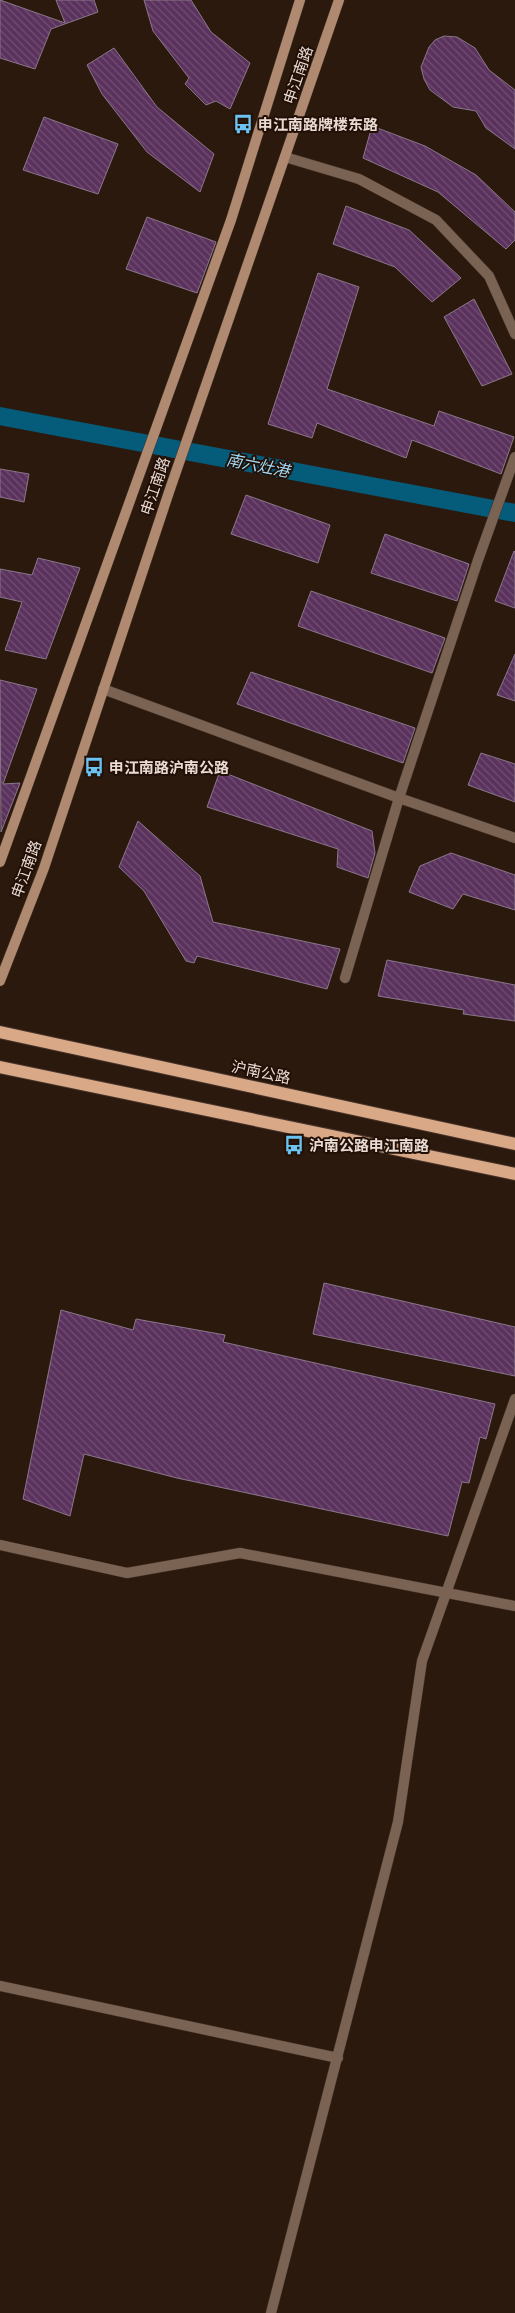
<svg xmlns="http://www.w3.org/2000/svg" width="515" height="2313" font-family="'PT Sans','Noto Sans SC',sans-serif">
<defs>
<pattern id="building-back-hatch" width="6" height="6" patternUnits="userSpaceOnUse" patternTransform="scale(1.25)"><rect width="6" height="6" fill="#5a325d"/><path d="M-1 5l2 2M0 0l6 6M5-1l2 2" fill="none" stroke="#724f73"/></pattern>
</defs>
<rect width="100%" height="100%" fill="#2c190e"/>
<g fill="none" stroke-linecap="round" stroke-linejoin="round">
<path stroke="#055b7a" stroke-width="18" d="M0 416 515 513"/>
</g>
<path fill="url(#building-back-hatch)" stroke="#8a778a" d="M0 0 65 23 56 0H94L98 12 51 29 35 69 0 58Z
M144 0H191L211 32 250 63 230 109 216 101 206 105 185 84 189 78 153 31Z
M444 36 457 37 475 48 489 70 515 90V149L486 128 476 111 453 107 430 90 424 79 421 67 429 47 435 40Z
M114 48 157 107 214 154 200 192 147 152 102 94 87 65Z
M44 117 118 144 98 194 23 170Z
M372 126 425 146 476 175 515 212V240L506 249 438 192 363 158Z
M346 206 409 230 461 278 432 302 395 267 333 244Z
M147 217 216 242 197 293 126 269Z
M318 273 359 287 327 389 434 426 439 411 514 437 501 474 412 440 406 458 317 423 312 438 268 424Z
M474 299 512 374 482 386 444 317Z
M0 469 29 474 24 502 0 497Z
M246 495 330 525 318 563 231 534Z
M385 534 469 564 457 601 371 573Z
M514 551 515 552V608L495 601Z
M38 558 80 568 46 659 5 650 22 602 0 597V569L32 575Z
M311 591 445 638 432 673 298 626Z
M515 654V701L497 695Z
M251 672 415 728 403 763 237 704Z
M0 680 37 689 3 784 20 783 1 832Z
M481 753 515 764V802L468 785Z
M220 771 372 831 375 853 368 878 337 867 338 849 207 807Z
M138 821 200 876 213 922 340 949 327 989 197 956 194 963 186 961 144 891 119 867Z
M451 853 515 875V910L463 894 453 909 409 892 420 866Z
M387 960 515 985V1021L463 1014 464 1010 378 996Z
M324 1283 515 1327V1376L313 1334Z
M61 1310 133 1330 136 1319 225 1335 223 1342 495 1404 486 1439 480 1437 469 1483 462 1482 448 1536 177 1478 84 1454 70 1516 23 1499Z"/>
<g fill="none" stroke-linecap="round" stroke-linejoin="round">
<defs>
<path id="minor" d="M285 157 359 179 436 220 489 276 515 334
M103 689 399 798 515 838
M345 978 399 798 478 560 515 457
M0 1545 127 1573 240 1553 515 1606
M0 1986 338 2058
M271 2313 398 1822 422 1661 515 1399"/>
<path id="secondary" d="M0 862 231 220 300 0
M0 981 44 868 169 492 339 0"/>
<path id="primary" d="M0 1032 515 1144
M0 1067 515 1174"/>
</defs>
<use href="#minor" stroke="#46342a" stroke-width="11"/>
<use href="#secondary" stroke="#46342a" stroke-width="11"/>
<use href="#primary" stroke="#46342a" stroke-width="14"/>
<use href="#minor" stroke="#7a6353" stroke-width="10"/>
<use href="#secondary" stroke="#b08a70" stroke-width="10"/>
<use href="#primary" stroke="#d9a887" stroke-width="12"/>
</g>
<defs>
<symbol id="bus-bare" viewBox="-9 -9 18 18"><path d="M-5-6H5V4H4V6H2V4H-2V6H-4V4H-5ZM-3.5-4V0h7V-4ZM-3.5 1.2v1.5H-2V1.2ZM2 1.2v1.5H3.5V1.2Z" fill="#6bc3f2" stroke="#221006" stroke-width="2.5" paint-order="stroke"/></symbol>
</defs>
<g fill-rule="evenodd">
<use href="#bus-bare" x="229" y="110" width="28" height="28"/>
<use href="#bus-bare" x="80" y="753" width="28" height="28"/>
<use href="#bus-bare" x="280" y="1131" width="28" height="28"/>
</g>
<g text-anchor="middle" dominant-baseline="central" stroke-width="4" stroke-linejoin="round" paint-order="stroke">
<g font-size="15" fill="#e9dbd4" stroke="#221006">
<text transform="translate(298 75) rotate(-71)">申江南路</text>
<text transform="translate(155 486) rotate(-71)">申江南路</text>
<text transform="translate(26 869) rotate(-70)">申江南路</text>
<text transform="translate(261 1072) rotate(12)">沪南公路</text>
</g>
<g font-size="15" font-weight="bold" fill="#e9dbd4" stroke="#221006" text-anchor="start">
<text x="258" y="124">申江南路牌楼东路</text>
<text x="109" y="767">申江南路沪南公路</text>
<text x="309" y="1145">沪南公路申江南路</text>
</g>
<g font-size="16" font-style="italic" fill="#a0d9f5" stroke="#221006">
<text transform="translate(258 465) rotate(11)">南六灶港</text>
</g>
</g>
</svg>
